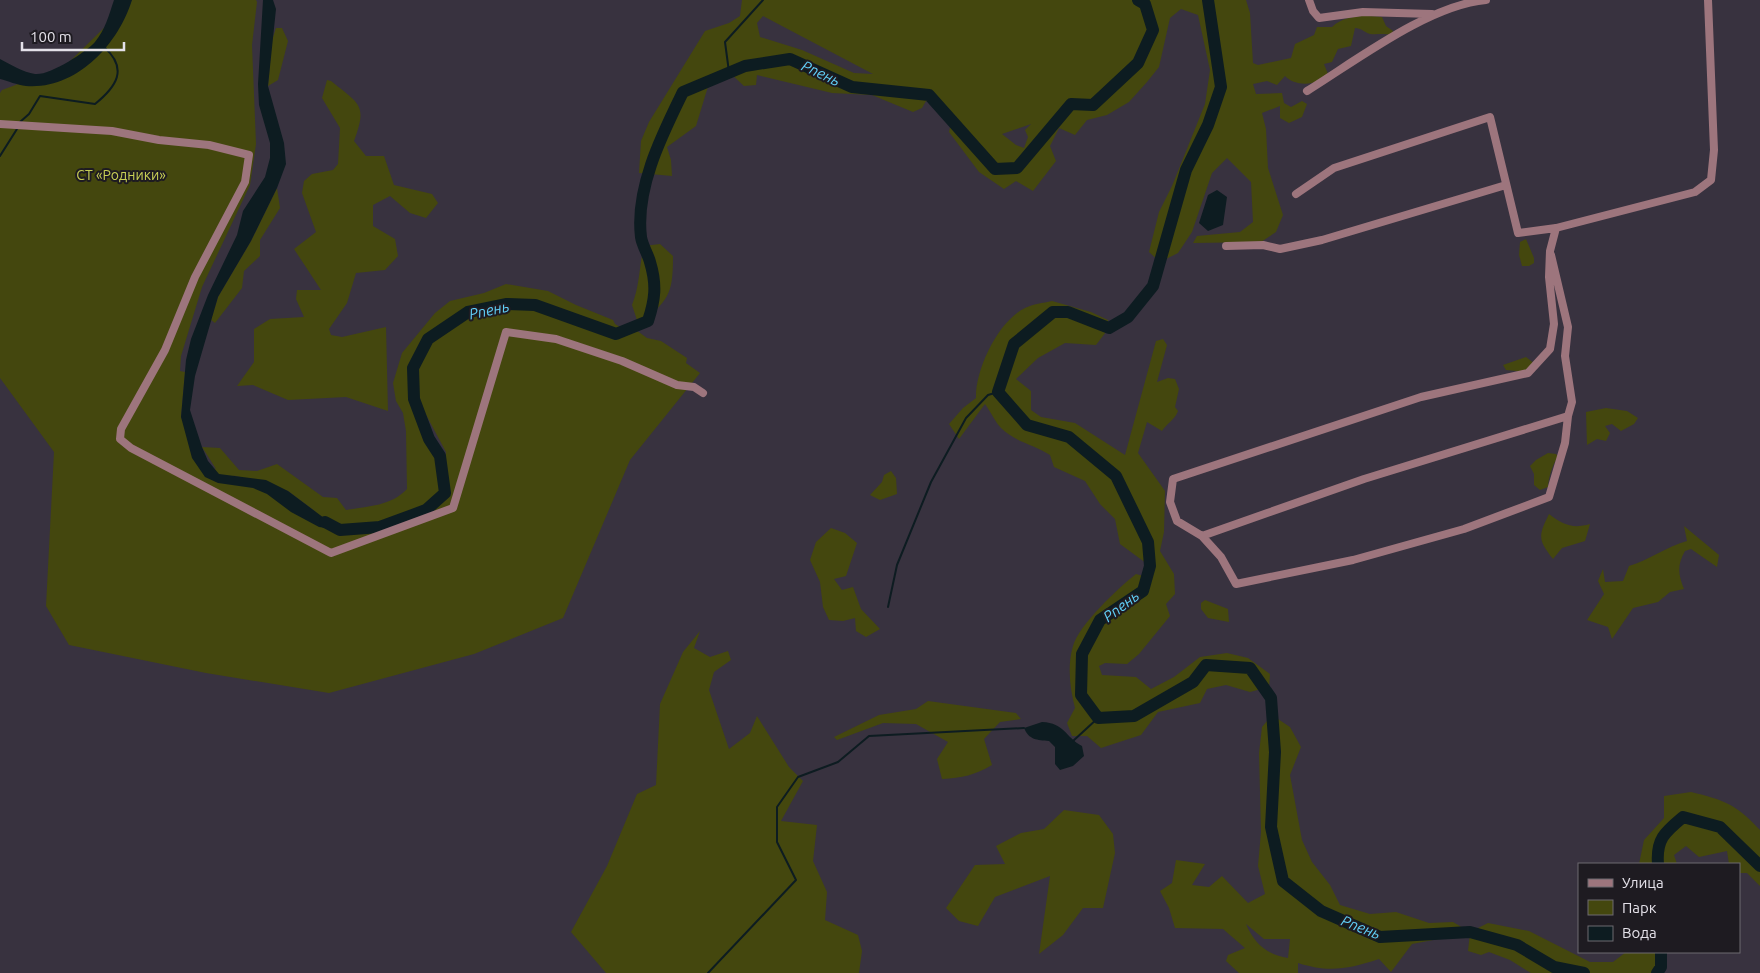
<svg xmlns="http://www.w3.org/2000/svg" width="1760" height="973" font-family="Ubuntu,sans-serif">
<rect width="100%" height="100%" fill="#38323f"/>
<path fill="#44470e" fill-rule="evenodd" d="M119 0H256L257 2 252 45 256 144 250 185 202 287 181 356 180 371 185 372 181 417 204 465 216 469 202 447 220 448 239 470 257 471 277 464 323 497 337 498 346 510C369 506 391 506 407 489L406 431 403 413 396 401 393 383 402 353 435 313 450 301 484 293 506 284 548 291 576 305 613 320 615 324 627 331 636 330 647 338 661 341 687 358 686 363 700 373 630 460 563 618 474 654 329 693 206 673 69 645 46 606 54 452 0 378V93L2 90 64 67 108 24ZM416 396 446 452 443 475 440 456 429 439 414 399ZM233 475 288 491 316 512Z
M742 0H1246L1250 13 1253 63 1258 65 1291 58 1295 44 1314 35 1317 27H1332C1344 15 1365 15 1382 17L1386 26 1393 31 1391 35C1384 33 1377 35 1370 34 1364 32 1361 28 1355 28L1351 46 1338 49 1332 62 1324 64 1328 74C1318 86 1295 87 1285 76L1277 85 1267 81 1253 84 1256 94 1282 93 1284 103 1291 107 1302 101 1307 104 1302 117 1289 123 1280 118V106L1262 113 1266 129 1268 168 1283 215 1276 232 1261 242 1193 243 1197 236 1240 232 1253 222 1251 182 1227 158 1212 173 1192 232 1178 253 1160 262 1149 252 1159 212 1172 186 1205 104 1210 70 1198 15 1181 9 1170 18 1159 67 1147 82 1129 102 1107 115 1087 120 1075 135 1059 128 1050 146 1056 161 1033 191 1016 181 1004 189 979 172 949 132 952 118 957 117 926 101 922 108 913 112 872 95 832 93 757 75 756 85 744 86 729 72 710 80 696 126 667 147 671 160 672 176 639 173 641 141 649 122 705 31 729 23 740 16ZM763 16 873 74 854 73 802 50 760 37 757 23ZM1031 124 1025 130 1028 137 1024 148 1016 145 1002 134Z
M276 28H282L288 41 278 80 268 86 272 40Z
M327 80 331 81C359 104 368 104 354 141L366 156H384L394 185 432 194 438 203 426 218 410 213 390 196 373 205V226L395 239 398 256 385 270 356 273 347 303 329 329 331 335 342 337 386 327 388 411 346 397 288 400 253 385 237 386 254 362V329L270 319 304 317 296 299 297 290H321L294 249 316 232 302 193 304 181 312 174 333 170 338 164 340 128 322 98Z
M277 188 280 208 260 240V256L244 271 242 288 215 323 211 320 218 297 251 241Z
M1526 239 1534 258V263L1529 266H1522L1519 255 1520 242Z
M660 244 673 256C673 297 668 299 639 326L632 305C640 285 639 266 644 246Z
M1052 301 1091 312 1108 320 1109 328 1096 345 1065 343 1038 358 1016 379 1031 391V410L1041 417 1075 423 1125 455 1156 341 1163 339 1167 345 1157 382 1168 378 1175 379 1179 389 1175 407 1178 411C1174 421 1167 423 1162 431L1147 422 1138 453 1165 491 1164 532 1160 551 1174 574 1175 594 1166 604 1170 616 1139 654 1127 664 1105 663 1099 666 1102 675 1136 677 1151 689 1174 677 1200 657 1227 653 1248 658 1270 674 1269 687 1250 692 1226 685 1207 689 1200 703 1158 712 1141 735 1101 748 1087 736H1072L1067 723 1075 708C1070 689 1067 666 1073 646 1079 625 1118 588 1136 574L1147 577 1150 566 1120 544 1115 519 1100 504 1085 481 1054 467 1050 455C1035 445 1015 442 1001 428 996 423 990 411 985 404L959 439 949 424 963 408 976 398C975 370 998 321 1025 308 1033 304 1043 303 1052 301Z
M1526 357 1535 364 1526 372 1506 370 1503 365Z
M1606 408 1627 411 1638 418 1634 424 1621 431 1612 424 1605 426 1610 433 1606 441 1597 439 1587 445 1586 412Z
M1548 453 1556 454 1558 457C1553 463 1548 479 1548 487L1540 490 1534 485V474L1530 466 1536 460Z
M891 471 896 478 897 494 880 500 870 495 882 482 884 475Z
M1549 514C1563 525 1573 529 1590 524L1585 541 1562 548 1553 559C1538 540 1538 536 1549 514Z
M1684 526 1719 555 1717 567 1691 549 1685 551C1677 565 1678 574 1684 589L1670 592 1658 602 1633 608 1612 639 1608 627 1587 620 1604 594 1598 581 1603 569 1605 582 1623 581 1629 566C1649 560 1666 547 1687 541Z
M831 528 845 533 857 543 846 576 834 579 842 590 853 587 861 609 880 629 866 637 856 631 855 618 843 621 829 620 823 607 820 582 810 560 816 542Z
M1205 600 1228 609 1229 622 1208 618 1201 609V603Z
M700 631 694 648 710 657 728 651 731 660 714 672 709 690 729 749 750 733 757 716 789 767 803 781 781 821 817 825 813 861 827 892 825 920 858 935 862 951 859 973H606L571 932 607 866 637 794 656 785 660 704 683 652Z
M928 701 1016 713 1021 719 1000 722 984 739 992 765C975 775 962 778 942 779L937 759 948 742 916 724 883 723 837 740 834 737 879 715 916 709Z
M1272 715 1290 727 1301 747 1290 775 1302 840 1312 862 1330 885 1340 905 1370 914 1396 912 1429 923 1453 922 1470 932 1488 923 1529 931 1590 962H1613L1626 952H1661V967L1657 973H1531L1510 960 1489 952 1481 955 1468 951 1470 933 1412 944 1391 972 1379 959C1348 969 1329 973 1298 963V973H1239L1226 961 1228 955 1245 948 1223 929 1175 928 1169 908 1160 891 1172 883 1176 860 1205 864 1192 885 1209 887 1222 876 1248 903 1265 894 1258 866 1261 832 1259 753 1262 727ZM1246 924 1264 939H1290L1288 958C1267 955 1254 943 1246 924Z
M1691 792C1724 800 1736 804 1760 830V886L1747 873H1739V864H1729L1727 851 1699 857 1686 846 1674 855 1677 864H1639L1644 840 1664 818V796Z
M1064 810 1099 815 1113 834 1115 853 1103 908H1083L1063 935 1039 954 1050 876 995 897 978 926 959 921 946 908 975 865 1005 864 996 846 1021 833 1044 829Z"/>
<path fill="#0d1c21" d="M114 0H132C118 45 76 90 26 86 17 85 8 81 0 79V59C11 65 23 72 35 74 49 76 86 52 95 42 105 30 109 15 114 0Z
M263 0H273L276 9 268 86 284 143 286 164 277 188 251 241 218 297 195 376 190 410 202 447 208 461 219 474 266 480 288 491 340 530 319 527 291 512 267 494 253 488 218 483 205 477 192 458 181 417 186 360 191 339 208 295 237 235 243 211 265 177 270 158V143L259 105 258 84Z
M1217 190 1227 197 1223 225 1208 231 1199 223 1208 195Z
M1042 722C1065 723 1065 737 1082 746L1084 756 1073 766 1060 770 1055 764V747L1049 741C1037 740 1029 740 1024 728Z"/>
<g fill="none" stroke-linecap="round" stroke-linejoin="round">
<path stroke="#0d1c21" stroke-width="2" d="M729 72 725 42 763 0
M20 122 29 114 40 96 95 104C116 87 129 69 104 47
M0 156 17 129
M888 607 897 565 931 482 966 418 988 395 998 392
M1073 741 1098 718
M708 973 796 880 777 842V807L798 777 838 762 869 736 1024 728"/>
<path stroke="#0d1c21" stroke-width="12" d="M1208 0 1221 87 1208 125 1186 170 1153 286 1128 317 1109 328 1068 312H1053L1014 344 998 392 1027 425 1069 437 1116 476 1148 542 1150 566 1143 591 1100 620 1082 654 1081 695 1098 718 1134 716 1193 682 1206 665 1250 668 1271 698 1275 752 1271 827 1283 881 1321 911 1380 937 1470 932 1517 945 1554 967 1584 973
M325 522 340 530 380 527 426 510 445 493 440 456 429 439 414 399 413 368 428 339 468 312 507 304 535 305 616 334 648 321C655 300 657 285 650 262 648 254 642 245 641 237 635 188 662 135 683 92L745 66 790 59 852 87 929 95 995 169 1017 168 1071 104 1093 105 1138 63 1153 30 1145 4 1138 0
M1658 864C1656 839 1665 832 1683 817L1720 827 1760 866
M1657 973 1661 967V952"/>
<path stroke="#9d757d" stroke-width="8" d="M1309 0 1313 11 1319 18 1363 12 1432 14
M1307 91C1357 60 1429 5 1486 0
M0 124 112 131 159 140 209 145 249 155 245 182 195 277 165 350 121 429 120 439 131 448 331 553 453 508 506 332 556 339 622 361 677 385 694 387 703 393
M1296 194 1334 168 1490 117 1518 233 1556 228 1695 192 1711 180 1714 150 1708 0
M1556 228 1550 251 1549 277 1554 324 1550 349 1528 373 1421 397 1173 479 1170 502 1177 521 1202 536 1221 557 1236 584 1353 560 1464 529 1549 497 1565 443 1568 416
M1226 246 1263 245 1280 249 1322 240 1506 185
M1202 536 1364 479 1568 416 1572 402 1565 356 1568 327 1551 255"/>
</g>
<g text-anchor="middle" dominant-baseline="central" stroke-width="4" stroke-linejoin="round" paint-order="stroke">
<g font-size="14" fill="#c8cf55" stroke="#1e1b21">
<text x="121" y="175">СТ «Родники»</text>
</g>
<g font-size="15" font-style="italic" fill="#61d0f8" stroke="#1e1b21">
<text transform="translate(821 73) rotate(25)">Рпень</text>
<text transform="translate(489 310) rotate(-12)">Рпень</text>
<text transform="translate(1121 606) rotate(-37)">Рпень</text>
<text transform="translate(1361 927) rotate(21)">Рпень</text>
</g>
</g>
<rect x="1578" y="863" width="162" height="90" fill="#1e1b21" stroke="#6d6a71"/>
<rect x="1588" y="879" width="25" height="8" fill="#9d757d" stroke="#6d6a71"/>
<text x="1622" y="888" font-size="15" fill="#e4e1e9">Улица</text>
<rect x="1588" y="900" width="25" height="15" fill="#44470e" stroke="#6d6a71"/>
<text x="1622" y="913" font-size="15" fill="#e4e1e9">Парк</text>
<rect x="1588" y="926" width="25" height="15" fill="#0d1c21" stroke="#6d6a71"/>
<text x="1622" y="938" font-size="15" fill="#e4e1e9">Вода</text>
<path d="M22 42v8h102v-8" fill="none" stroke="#e4e1e9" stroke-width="2.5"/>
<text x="30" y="42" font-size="15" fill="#e4e1e9" stroke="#1e1b21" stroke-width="4" paint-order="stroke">100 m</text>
</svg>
